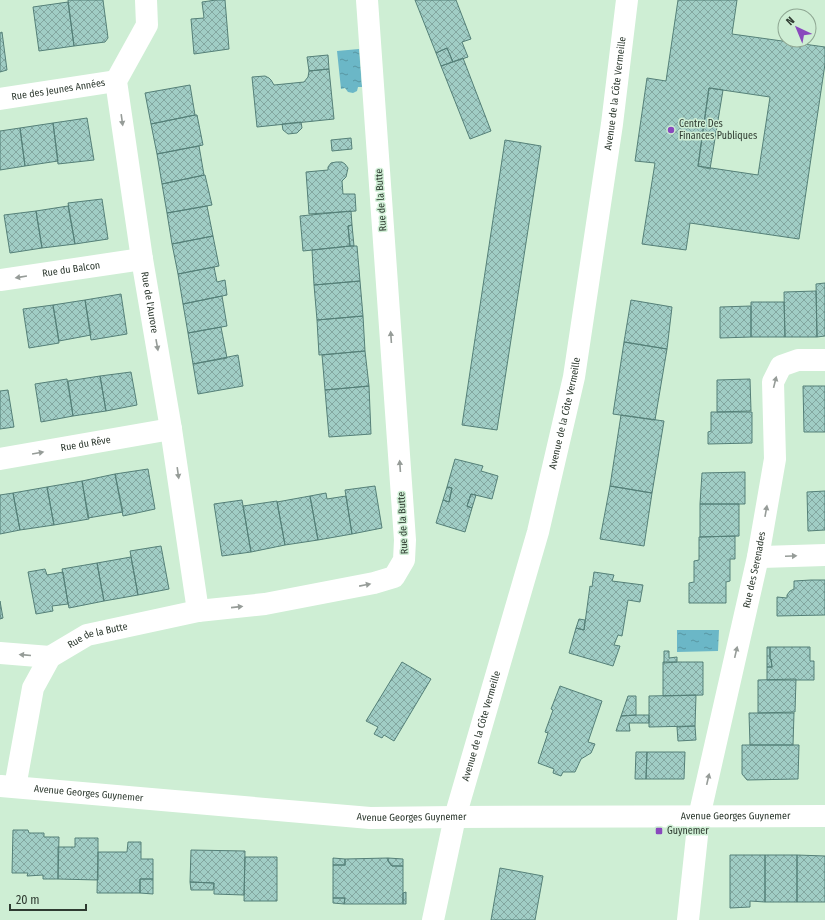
<svg xmlns="http://www.w3.org/2000/svg" width="825" height="920" font-family="'Fira Sans Condensed',sans-serif">
<defs>
<pattern id="water-ripples" width="26" height="14" patternUnits="userSpaceOnUse"><rect width="26" height="14" fill="#6bb7c7"/><path d="M2 4q2-2 4 0t4 0M15 11q2-2 4 0t4 0" fill="none" stroke="#5896a2"/></pattern>
<pattern id="building-cross-hatch" width="8" height="8" patternUnits="userSpaceOnUse"><rect width="8" height="8" fill="#a0cdc5"/><path d="M0 0l8 8M0 8l8-8" fill="none" stroke="#83a7a0"/></pattern>
</defs>
<rect width="100%" height="100%" fill="#ceeed4"/>
<path fill="url(#water-ripples)" d="M359 49 362 87H358L357 91 353 93 348 92 345 88 341 89 337 51Z
M677 630H719L718 651 677 652Z"/>
<path fill="url(#building-cross-hatch)" stroke="#558078" fill-rule="evenodd" d="M68 0H103L108 38 105 42 74 46Z
M216 0H225L229 49 194 54 191 19 204 18 202 2Z
M415 0H456L471 39 462 42 468 57 453 62 447 48 436 53Z
M678 0H737L732 34 825 47V64L799 239 690 223 686 250 642 244 655 163 635 161 647 78 666 81ZM709 88 770 97 758 175 698 166Z
M68 2 74 46 39 51 33 7Z
M2 32 7 70 0 72V33Z
M447 48 453 62 441 66 436 53Z
M328 55 329 69 309 71 307 57Z
M463 58 491 131 470 139 441 66Z
M329 69 334 119 257 127 252 77 265 76 269 78 271 80 274 85 304 82 308 77 309 71Z
M190 85 195 115 151 124 145 93Z
M709 88 723 90 710 169 698 166Z
M195 115H197L203 145 157 154 151 124Z
M87 118 94 160 58 164 53 123Z
M301 122 302 128 297 133 288 134 283 130 282 124Z
M53 123 58 161 25 166 20 128Z
M20 128 25 166 0 170V131Z
M351 138 352 149 332 151 331 140Z
M505 140 541 146 497 430 462 425Z
M199 146 204 175 162 184 157 154Z
M336 162H342L345 164 348 168 346 177 342 181 343 194H355L356 211 309 214 306 172 328 170V167L331 163Z
M205 175 212 205 167 213 162 184Z
M102 199 108 239 75 244 68 203Z
M68 206 75 244 42 248 36 211Z
M207 206 213 236 172 244 167 213Z
M36 211 42 248 10 253 4 215Z
M351 211 352 225 348 226 350 246 303 251 300 216Z
M352 225 354 246H350L348 226Z
M213 236 219 266 178 274 172 244Z
M350 246H357L360 281 314 285 312 250Z
M214 267 217 282 225 280 227 295 183 304 178 274Z
M360 281 363 316 317 320 314 285Z
M825 283V336L817 337 816 284Z
M816 291 817 337H785L784 292Z
M121 294 127 334 91 340 85 300Z
M222 296 227 326 188 333 183 304Z
M85 300 91 335 59 341 53 305Z
M631 300 672 307 667 349 624 342Z
M751 302H784L785 337H751Z
M53 305 59 343 29 348 23 309Z
M751 306V337L720 338V307Z
M363 316 365 351 319 355 317 320Z
M221 327 227 358 193 364 188 333Z
M624 342 667 349 655 420 613 414Z
M365 351 369 386 325 390 322 355Z
M238 355 243 386 198 394 193 364Z
M131 372 137 405 106 411 100 376Z
M100 376 106 411 73 416 68 381Z
M67 379 73 416 41 422 35 384Z
M750 379 751 411 717 412V380Z
M369 386 371 434 329 437 325 390Z
M803 386H825V432H804Z
M8 390 14 427 0 429V391Z
M711 412H752V443L708 444V432L711 431Z
M621 415 664 421 652 493 610 486Z
M455 459 483 466 481 471 498 476 492 499 471 494 467 506 472 508 465 532 436 523 443 500 449 502 452 488 447 487Z
M148 469 155 509 123 516 115 474Z
M745 472V504H700L702 473Z
M115 474 123 512 88 518 82 481Z
M82 481 89 519 54 525 47 487Z
M375 486 382 528 352 534 345 490Z
M610 486 652 493 644 546 600 539Z
M47 487 54 525 20 530 13 493Z
M447 487 452 488 449 502 443 500Z
M825 491V530L808 531 807 492Z
M13 493 20 530 0 534V495Z
M326 493 327 499 346 496 352 534 318 540 310 496Z
M471 494 476 495 472 508 467 506Z
M310 496 318 540 285 545 277 502Z
M242 500 251 552 222 556 214 504Z
M277 501 285 545 251 552 243 506Z
M700 504H739V536L700 537Z
M735 536V559H730V581L726 582V603H689V583L694 582V561L699 560V537Z
M161 546 169 589 138 595 130 551Z
M131 557 138 595 104 601 97 563Z
M97 563 104 601 69 608 62 569Z
M45 569 47 575 63 572 68 604 52 606 53 611 36 614 28 572Z
M594 572 614 575 612 581 643 585 640 602 628 600 622 636 618 635 614 645 620 646 613 666 569 653 576 628 584 630 590 586 592 587Z
M811 580H825V615L777 616V597L787 598V595L790 591 794 589V581Z
M0 601 3 618 0 619Z
M579 619 585 620 584 630 576 628Z
M767 647H770V659H771L772 667H767Z
M770 647H810V661H814V680H767V667H772L771 659H770Z
M664 651H669V658L677 657V662L664 663Z
M402 662 431 679 394 741 384 735 382 738 374 734 378 727 366 721Z
M663 662H703V695L663 696Z
M796 679 795 712 758 713V680Z
M560 686 602 701 588 742 595 744 591 753 581 759 575 772H563L561 776 553 773 554 769 538 763 548 733 545 732 553 710 551 709Z
M696 695 695 726 649 727V696Z
M628 696H636V715L621 716Z
M749 713H794L793 745H750Z
M636 715H649V723H629L630 731H616L621 716Z
M695 726 696 740 678 741 677 727Z
M742 745H799L798 779 747 780 742 774Z
M636 752H647L646 779H635Z
M647 752H685L684 779H646Z
M13 830H28L29 833H44V837H59L58 879H43V875L27 876 28 873H12Z
M75 838H98V880L58 879V847H75Z
M128 842H141V859H153V879H140V893H97L98 852H127Z
M191 850 245 851 244 895 214 894V883L190 882Z
M730 855H765V902L750 901V907L730 908Z
M765 855H797V902H765Z
M797 855 825 856V902H797Z
M245 857H277V901H244Z
M333 858 345 859V865H333Z
M388 858 403 859V866H392L388 861Z
M388 858V861L392 866H403V904H344L345 898H333V865H345V859Z
M500 868 543 876 535 920H491Z
M140 879H153V894L140 893Z
M190 882 214 883 213 890H191Z
M406 892V904H403V893Z
M333 898H345L344 904 333 903Z"/>
<g fill="none" stroke-linecap="round" stroke-linejoin="round">
<g stroke="#fff" stroke-width="22">
<path id="s1" d="M146 0 147 25 116 81 142 259 171 429 198 611"/>
<path id="s2" d="M0 99 116 81"/>
<path id="s3" d="M0 280 142 259"/>
<path id="s4" d="M0 459 171 429"/>
<path d="M758 557 825 555"/>
<path d="M0 653 50 657"/>
<path id="s5" d="M1 786 370 818 455 817 825 816"/>
<path id="s6" d="M15 787 33 688 50 657 87 635 198 611 265 604 374 583 394 577 404 560 405 540 367 0"/>
<path id="s7" d="M433 920 455 817 538 532 574 377 612 124 627 0"/>
<path id="s8" d="M688 920 699 817 758 557 775 459 773 382 781 366 798 360H825"/>
</g>
</g>
<defs><path id="oneway-solid" d="M-6-.8H1V-3.2L6.5 0L1 3.2V.8H-6Z"/></defs>
<g fill="#969c98">
<use href="#oneway-solid" transform="translate(122 120) rotate(82)"/>
<use href="#oneway-solid" transform="translate(21 277) rotate(171)"/>
<use href="#oneway-solid" transform="translate(391 337) rotate(-94)"/>
<use href="#oneway-solid" transform="translate(157 345) rotate(80)"/>
<use href="#oneway-solid" transform="translate(775 382) rotate(-76)"/>
<use href="#oneway-solid" transform="translate(38 453) rotate(-10)"/>
<use href="#oneway-solid" transform="translate(400 466) rotate(-94)"/>
<use href="#oneway-solid" transform="translate(178 473) rotate(82)"/>
<use href="#oneway-solid" transform="translate(766 511) rotate(-80)"/>
<use href="#oneway-solid" transform="translate(791 556) rotate(-2)"/>
<use href="#oneway-solid" transform="translate(365 585) rotate(-11)"/>
<use href="#oneway-solid" transform="translate(237 607) rotate(-6)"/>
<use href="#oneway-solid" transform="translate(736 652) rotate(-77)"/>
<use href="#oneway-solid" transform="translate(25 655) rotate(-175)"/>
<use href="#oneway-solid" transform="translate(708 779) rotate(-77)"/>
</g>
<g fill="#8948bd" stroke="#ceeed4" stroke-width="1.5">
<circle cx="671" cy="130" r="4"/>
<rect x="655" y="827" width="8" height="8" rx="2"/>
</g>
<g text-anchor="middle" dominant-baseline="central" stroke-width="3" stroke-linejoin="round" paint-order="stroke">
<g font-size="10" fill="#2e3a30" stroke="#ceeed4">
<text stroke="none"><textPath href="#s2" startOffset="59">Rue des Jeunes Années</textPath></text>
<text stroke="none"><textPath href="#s7" startOffset="848">Avenue de la Côte Vermeille</textPath></text>
<text transform="translate(381 200) rotate(-94)">Rue de la Butte</text>
<text stroke="none"><textPath href="#s3" startOffset="72">Rue du Balcon</textPath></text>
<text stroke="none"><textPath href="#s1" startOffset="313">Rue de l'Aurore</textPath></text>
<text stroke="none"><textPath href="#s7" startOffset="524">Avenue de la Côte Vermeille</textPath></text>
<text stroke="none"><textPath href="#s4" startOffset="87">Rue du Rêve</textPath></text>
<text transform="translate(403 523) rotate(-93)">Rue de la Butte</text>
<text stroke="none"><textPath href="#s8" startOffset="357">Rue des Serenades</textPath></text>
<text stroke="none"><textPath href="#s6" startOffset="189">Rue de la Butte</textPath></text>
<text stroke="none"><textPath href="#s7" startOffset="200">Avenue de la Côte Vermeille</textPath></text>
<text stroke="none"><textPath href="#s5" startOffset="88">Avenue Georges Guynemer</textPath></text>
<text stroke="none"><textPath href="#s5" startOffset="736">Avenue Georges Guynemer</textPath></text>
<text stroke="none"><textPath href="#s5" startOffset="412">Avenue Georges Guynemer</textPath></text>
</g>
<g font-size="10" fill="#2e3a30" stroke="#ceeed4" text-anchor="start">
<text x="679" y="124">Centre Des<tspan x="679" dy="12">Finances Publiques</tspan></text>
<text x="667" y="831">Guynemer</text>
</g>
</g>
<g transform="translate(797 28) rotate(316)"><circle r="19" fill="#ceeed4" stroke="#8ea692"/>
<path d="M0-3L7 15L0 10L-7 15Z" fill="#8948bd"/>
<text y="-6" font-size="11" font-weight="bold" text-anchor="middle" fill="#2e3a30">N</text>
</g>
<path d="M10 904v6h76v-6" fill="none" stroke="#2e3a30" stroke-width="2"/>
<text x="16" y="904" font-size="12" fill="#2e3a30" stroke="#ceeed4" stroke-width="3" paint-order="stroke">20 m</text>
</svg>
